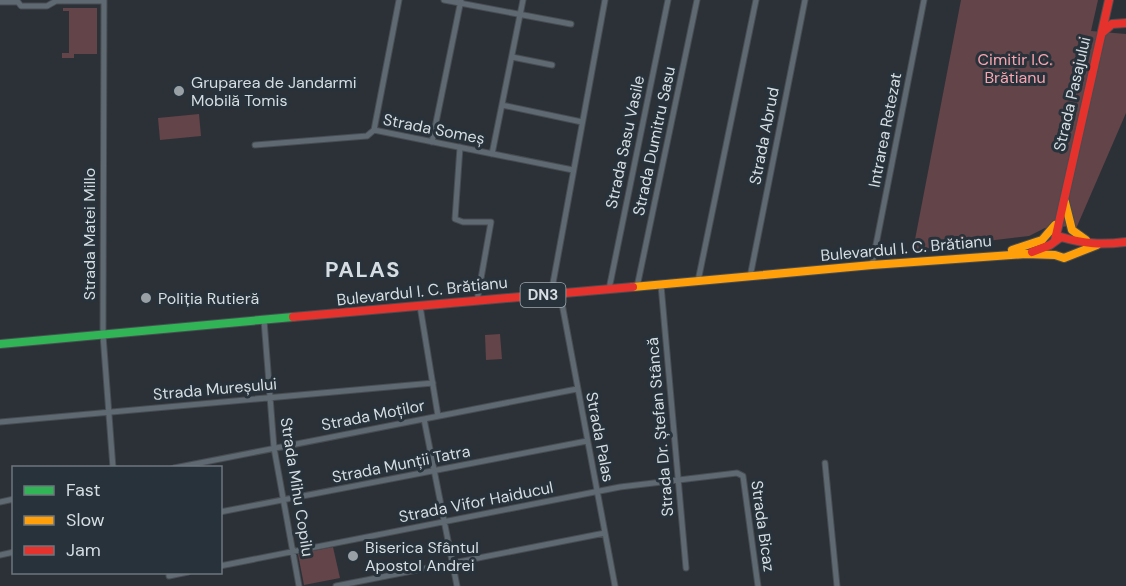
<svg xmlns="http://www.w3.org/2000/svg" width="1126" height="586" font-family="'DM Sans',sans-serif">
<rect width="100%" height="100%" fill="#2c3137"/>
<path fill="#624449" d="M961 0H1098L1091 31 1126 34V113L1075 231 1072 226 1045 228 1029 236 913 250Z
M63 8H97V54H74V58H62V53H69V11H63Z
M199 114 201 136 160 140 158 118Z
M500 334 502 359 486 360 485 335Z
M333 547 340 578 304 585 298 554Z"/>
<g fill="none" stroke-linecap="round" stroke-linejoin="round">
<defs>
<path id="street" d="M104 0 103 335 113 468
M444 0 571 24
M0 2H18L21 6H47L56 1H104
M512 57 552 65
M502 105 582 122
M374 130 573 170
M374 130 399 0
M432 142 461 0
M255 145 367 136 374 130
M460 147 455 219 463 222H491L477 301
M492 154 523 0
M872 265 924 0
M750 277 805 0
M698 281 756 0
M661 285 686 568
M637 287 697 0
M609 289 668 0
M560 293 615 586
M551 294 605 0
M420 306 438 416
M264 320 274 448 299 586
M424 419 457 586
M0 422 433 383
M825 463 837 586
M174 468 577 389
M0 502 14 499
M220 512 587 441
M0 555 14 552
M220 566 620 487 737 473 743 476 758 586
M169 576 188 572
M336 586 605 533"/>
<path id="fast" d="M0 344 293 317"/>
<path id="slow" d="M1065 202 1072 230 1086 240
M1012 250 1042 240 1055 225
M633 287 872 265 1026 254 1055 255 1064 258 1097 245"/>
<path id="jam" d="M1102 33 1112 24 1126 23
M1055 240 1109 0
M1032 252 1050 245 1061 237C1085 244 1101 245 1126 242
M293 317 633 287"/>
</defs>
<use href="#street" stroke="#484d52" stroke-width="7"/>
<use href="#fast" stroke="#484d52" stroke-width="10"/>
<use href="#slow" stroke="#484d52" stroke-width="10"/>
<use href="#jam" stroke="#484d52" stroke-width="10"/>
<use href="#street" stroke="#5e6972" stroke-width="5"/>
<use href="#fast" stroke="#30b455" stroke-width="8"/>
<use href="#slow" stroke="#ff9f0a" stroke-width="8"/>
<use href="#jam" stroke="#e5322d" stroke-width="8"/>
</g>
<g fill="#9aa1a6" stroke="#27323b" stroke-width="2">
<circle cx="179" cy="91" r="6"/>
<circle cx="146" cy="298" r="6"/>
<circle cx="353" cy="556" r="6"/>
</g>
<g text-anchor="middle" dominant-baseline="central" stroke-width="6" stroke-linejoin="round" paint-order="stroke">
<rect fill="#27323b" stroke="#a1aab0" stroke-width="1.5" x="520.5" y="283" width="45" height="24" rx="4.5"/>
<g font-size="15" font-weight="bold" fill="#d5dde2">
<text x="543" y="295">DN3</text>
</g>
<g font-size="16" fill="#faa4af" stroke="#27323b">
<text x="1015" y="59">Cimitir I.C.<tspan x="1015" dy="18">Brătianu</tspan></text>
</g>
<g font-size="16" fill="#d5dde2" stroke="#27323b" text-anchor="start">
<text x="191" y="82">Gruparea de Jandarmi<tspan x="191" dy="18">Mobilă Tomis</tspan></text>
<text x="158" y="298">Poliția Rutieră</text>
<text x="365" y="547">Biserica Sfântul<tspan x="365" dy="18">Apostol Andrei</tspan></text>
</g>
<g font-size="16" fill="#d5dde2" stroke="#27323b">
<text transform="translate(1072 94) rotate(-77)">Strada Pasajului</text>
<text transform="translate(434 129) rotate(11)">Strada Someș</text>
<text transform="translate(885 130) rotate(-79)">Intrarea Retezat</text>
<text transform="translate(764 136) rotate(-79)">Strada Abrud</text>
<text transform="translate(654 141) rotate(-78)">Strada Dumitru Sasu</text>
<text transform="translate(625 142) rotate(-78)">Strada Sasu Vasile</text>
<text transform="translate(89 234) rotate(-90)">Strada Matei Millo</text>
<text transform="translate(906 248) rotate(-5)">Bulevardul I. C. Brătianu</text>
<text transform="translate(422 291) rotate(-6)">Bulevardul I. C. Brătianu</text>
<text transform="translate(215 389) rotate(-5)">Strada Mureșului</text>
<text transform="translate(373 415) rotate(-11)">Strada Moților</text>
<text transform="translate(660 427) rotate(-95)">Strada Dr. Ștefan Stâncă</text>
<text transform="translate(600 437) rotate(79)">Strada Palas</text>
<text transform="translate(401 464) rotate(-11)">Strada Munții Tatra</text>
<text transform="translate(297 487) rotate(81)">Strada Mihu Copilu</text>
<text transform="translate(476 502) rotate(-11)">Strada Vifor Haiducul</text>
<text transform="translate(763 526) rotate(82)">Strada Bicaz</text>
</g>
<g font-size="22" font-weight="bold" letter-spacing="1.5" fill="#d5dde2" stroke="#27323b">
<text x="363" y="269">PALAS</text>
</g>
</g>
<rect x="12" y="466" width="210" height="108" fill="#27323b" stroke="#6d767e" stroke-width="1.5"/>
<rect x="24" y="486" width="30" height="9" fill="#30b455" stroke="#6d767e" stroke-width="1.5"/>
<text x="66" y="496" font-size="18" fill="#d5dde2">Fast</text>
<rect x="24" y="516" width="30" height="9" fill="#ff9f0a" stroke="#6d767e" stroke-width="1.5"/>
<text x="66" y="526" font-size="18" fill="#d5dde2">Slow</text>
<rect x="24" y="546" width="30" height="9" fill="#e5322d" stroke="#6d767e" stroke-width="1.5"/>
<text x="66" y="556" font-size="18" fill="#d5dde2">Jam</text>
</svg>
